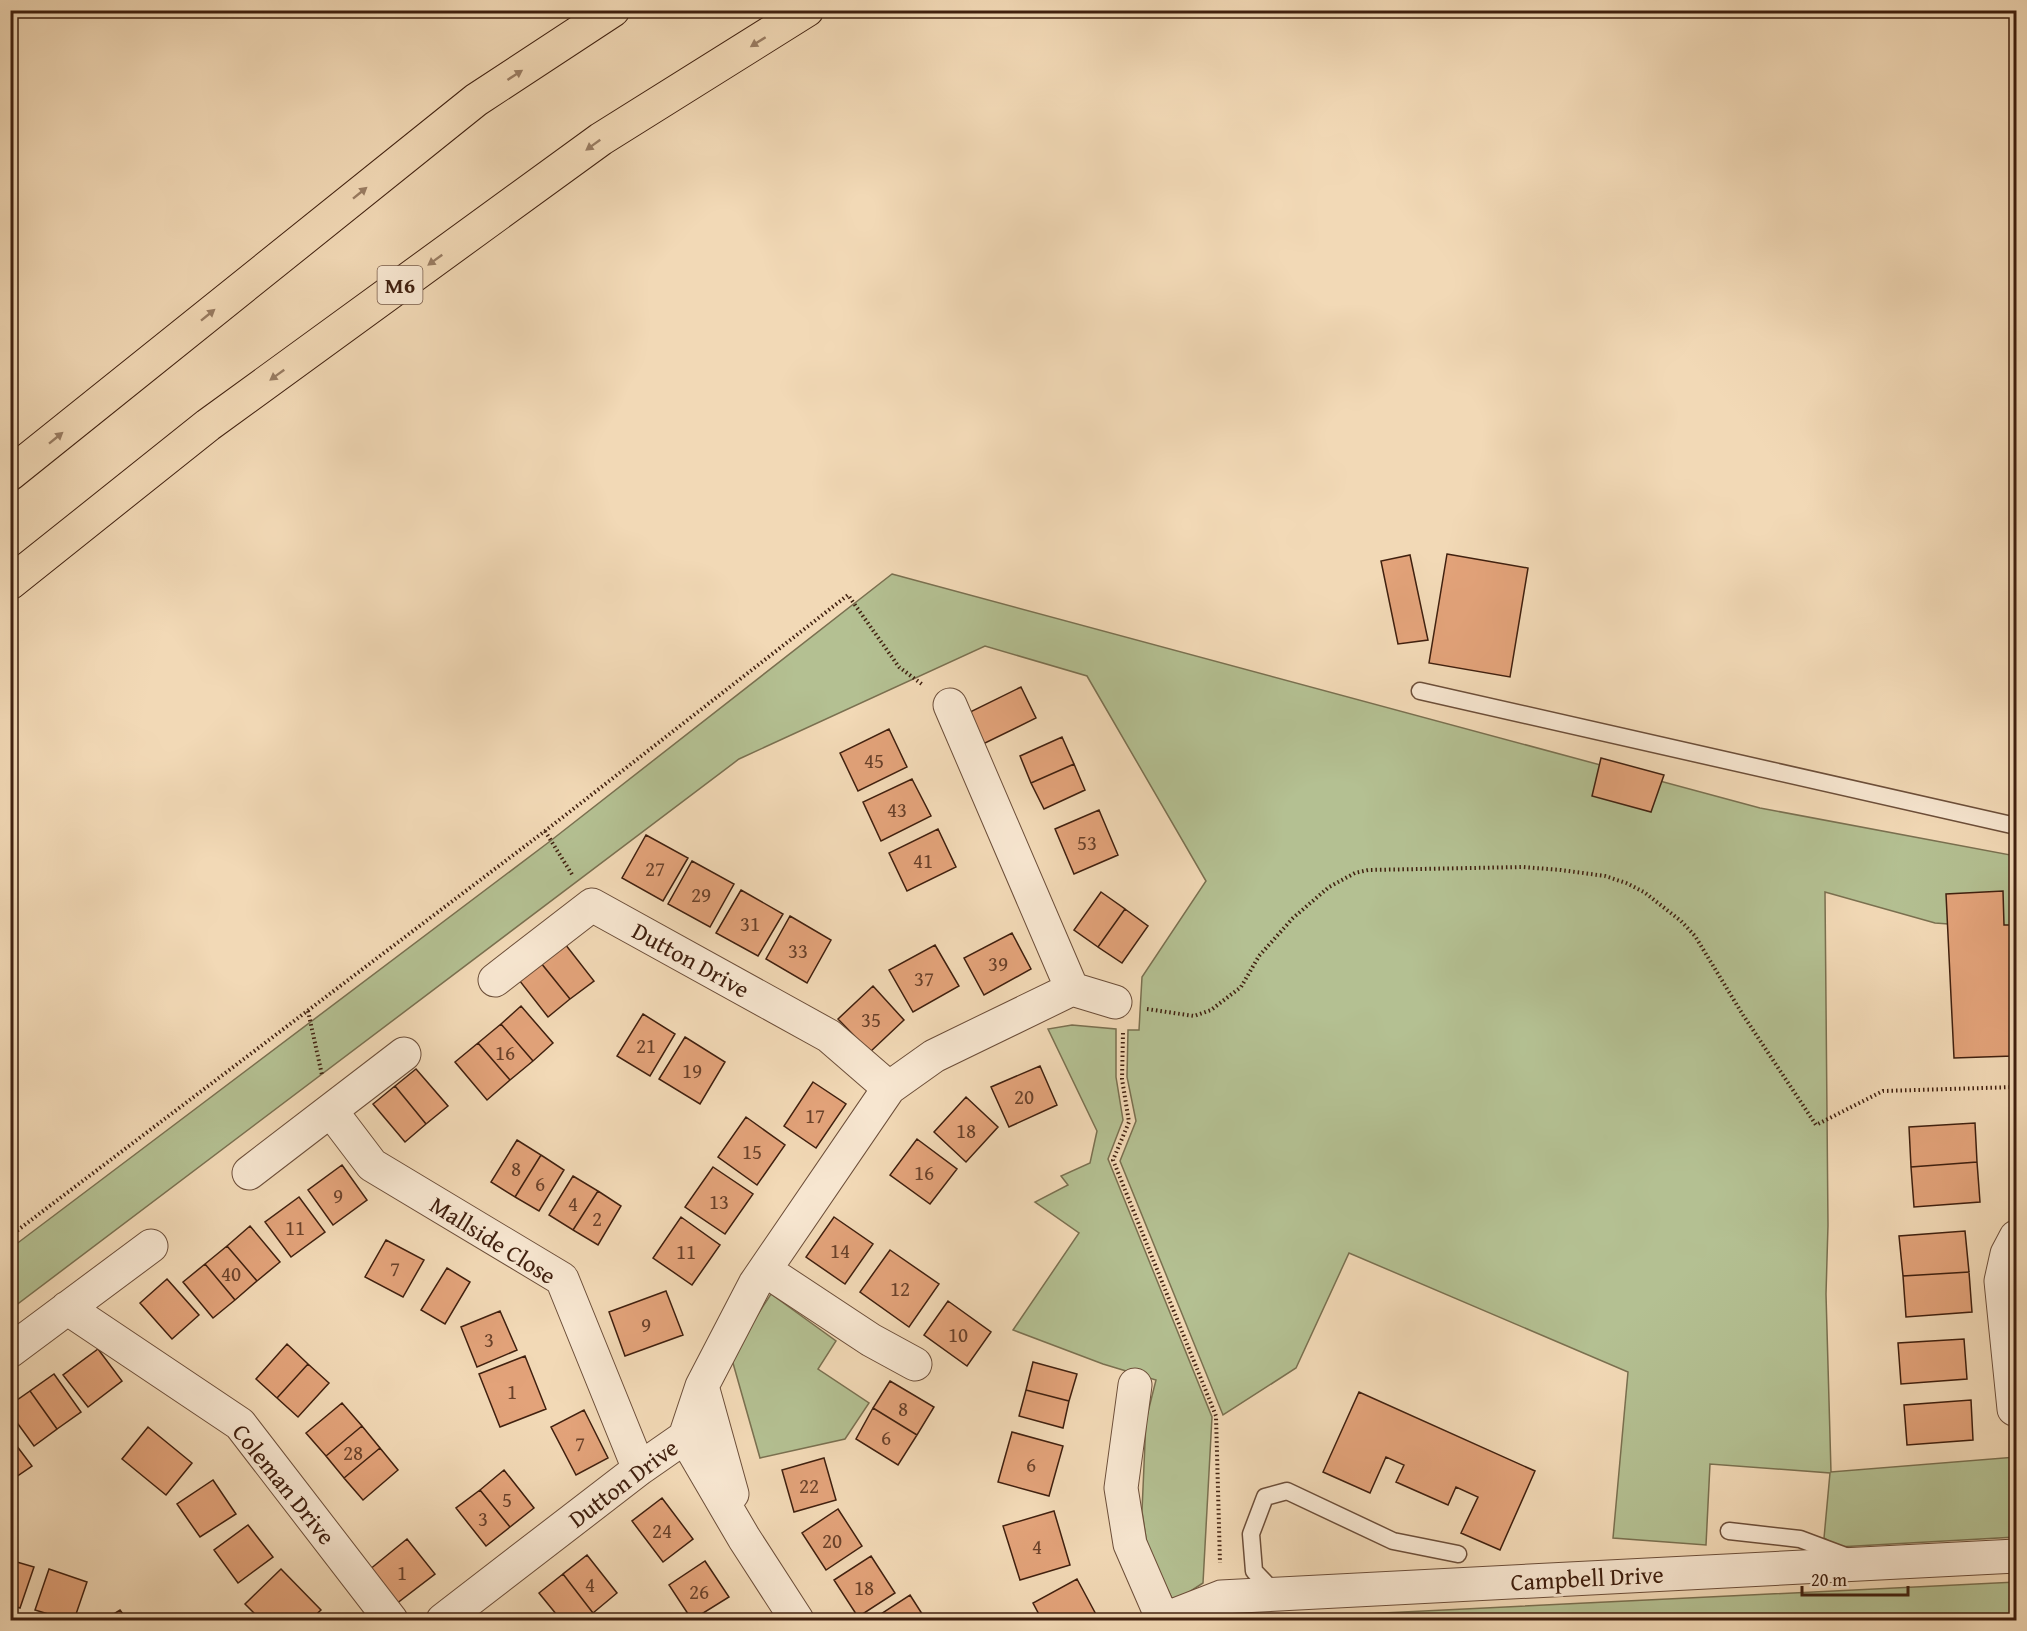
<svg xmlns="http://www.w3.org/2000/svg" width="2027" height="1631" font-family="'Gentium Book Plus',serif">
<rect width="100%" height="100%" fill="#f2d9b6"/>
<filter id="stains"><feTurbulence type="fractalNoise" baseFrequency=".00333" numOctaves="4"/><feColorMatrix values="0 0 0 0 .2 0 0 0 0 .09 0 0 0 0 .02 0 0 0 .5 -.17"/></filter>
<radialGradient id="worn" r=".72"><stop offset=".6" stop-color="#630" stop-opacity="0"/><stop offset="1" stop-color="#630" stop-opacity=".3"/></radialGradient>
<path fill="#b4c092" stroke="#7a7050" stroke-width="1.5" d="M892 574 1760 808 2016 856V929L1935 923 1825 892 1828 1225 1826 1294 1831 1472 2016 1457V1537L1838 1547 1824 1538 1830 1473 1710 1464 1706 1545 1613 1538 1628 1372 1349 1253 1296 1368 1223 1415 1120 1161 1136 1121 1127 1077 1128 1030H1139L1142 977 1206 881 1087 676 985 646 739 759 11 1309V1248L549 842Z
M1072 1025 1116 1029V1077L1123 1120 1108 1159 1212 1417 1203 1583 1174 1602 1148 1551 1142 1511 1146 1420 1156 1380 1103 1364 1013 1330 1079 1233 1035 1202 1068 1185 1061 1176 1090 1163 1097 1131 1048 1029Z
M771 1294 836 1341 818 1369 869 1403 845 1439 760 1458 731 1356Z
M2016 1582V1620H1240Z"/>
<path fill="#e3a37a" stroke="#40200f" stroke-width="1.5" d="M1447 554 1528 568 1510 677 1429 663Z
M1410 555 1428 640 1398 644 1381 561Z
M1021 687 1036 718 981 745 966 714Z
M889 729 907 767 858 791 840 753Z
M1062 737 1074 764 1031 783 1020 756Z
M1601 758 1664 775 1651 812 1592 796Z
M1074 764 1085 790 1044 809 1031 783Z
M912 779 931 816 881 841 863 802Z
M1099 810 1118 855 1074 874 1055 829Z
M938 829 956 867 907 891 889 853Z
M646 835 688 858 663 901 622 878Z
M692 861 734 884 710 927 668 904Z
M741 890 783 914 758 956 716 933Z
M2003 891 2004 925H2016V1030H2011L2013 1056 1954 1058 1946 894Z
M1101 892 1125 909 1098 947 1074 930Z
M1125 909 1148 926 1122 963 1098 947Z
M790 916 831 940 807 983 766 959Z
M1012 933 1031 969 984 995 964 958Z
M565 944 594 981 570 999 541 963Z
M935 945 959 986 913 1012 889 970Z
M541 963 570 999 548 1017 519 980Z
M873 986 904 1020 870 1052 838 1019Z
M521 1006 553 1043 533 1061 501 1024Z
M643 1014 675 1034 650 1076 617 1056Z
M501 1024 533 1061 510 1080 478 1043Z
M685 1037 725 1062 700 1104 659 1079Z
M478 1043 510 1080 487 1100 455 1062Z
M1040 1066 1057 1105 1009 1127 991 1087Z
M416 1069 448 1106 426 1124 395 1086Z
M813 1082 846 1104 816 1148 784 1126Z
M395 1086 426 1124 405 1142 373 1104Z
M966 1097 998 1127 966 1162 934 1132Z
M746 1117 785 1145 757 1185 718 1157Z
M1975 1123 1977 1162 1911 1167 1909 1127Z
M917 1139 957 1169 930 1204 890 1175Z
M517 1140 541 1155 515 1197 491 1182Z
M541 1155 564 1170 539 1211 515 1197Z
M1977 1162 1980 1202 1914 1207 1911 1167Z
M342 1165 367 1200 333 1225 308 1190Z
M713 1167 753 1194 725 1234 685 1207Z
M573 1176 598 1191 573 1230 549 1215Z
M598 1191 621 1206 598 1245 573 1230Z
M299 1197 325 1232 291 1257 265 1222Z
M681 1217 720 1245 692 1285 653 1258Z
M834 1217 873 1244 845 1284 806 1257Z
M250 1226 280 1262 257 1281 227 1246Z
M1965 1231 1969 1272 1903 1276 1899 1236Z
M386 1240 424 1260 403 1297 365 1277Z
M227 1246 257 1281 235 1300 205 1264Z
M890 1250 939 1284 909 1327 860 1292Z
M205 1264 235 1300 213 1318 183 1282Z
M447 1268 470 1282 445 1324 421 1310Z
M1969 1272 1972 1312 1906 1317 1903 1276Z
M167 1279 199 1315 172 1339 140 1303Z
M666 1291 683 1335 625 1356 609 1312Z
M948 1301 991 1332 967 1366 924 1335Z
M500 1311 517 1350 477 1367 461 1327Z
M1964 1339 1967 1379 1901 1384 1898 1343Z
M287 1344 308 1364 277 1398 256 1379Z
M98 1349 122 1381 88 1407 63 1375Z
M525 1356 546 1409 500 1427 479 1374Z
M1033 1362 1077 1374 1069 1401 1026 1390Z
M308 1364 329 1383 298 1417 277 1398Z
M54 1374 81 1412 57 1429 30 1391Z
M890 1381 934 1407 917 1435 873 1408Z
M1026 1390 1069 1401 1063 1428 1019 1416Z
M30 1391 57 1429 34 1446 10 1413V1405Z
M1359 1392 1535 1471 1500 1550 1461 1533 1478 1497 1456 1487 1448 1505 1396 1482 1404 1465 1386 1457 1370 1493 1323 1472Z
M1971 1400 1973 1440 1907 1445 1904 1405Z
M342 1403 362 1426 326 1456 306 1433Z
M873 1408 917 1435 898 1465 856 1439Z
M584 1410 608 1458 576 1475 551 1427Z
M362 1426 380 1448 344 1478 326 1456Z
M148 1427 192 1463 166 1495 122 1459Z
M1012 1432 1063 1446 1049 1496 998 1482Z
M10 1437 32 1466 10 1481Z
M380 1448 398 1470 363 1500 344 1478Z
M824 1458 836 1500 794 1512 782 1470Z
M504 1470 534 1508 510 1527 480 1490Z
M213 1480 236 1514 200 1537 177 1504Z
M480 1490 510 1527 486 1546 456 1508Z
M662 1498 693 1539 663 1562 632 1521Z
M838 1509 862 1546 826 1570 802 1533Z
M1054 1511 1070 1565 1020 1580 1003 1526Z
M248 1525 273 1557 238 1583 214 1550Z
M407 1539 435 1574 396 1604 369 1570Z
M587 1555 617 1593 593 1613 563 1574Z
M871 1556 895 1593 858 1617 834 1580Z
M10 1560 34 1567 20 1608 10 1605Z
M705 1561 729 1597 692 1620 669 1585Z
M49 1569 87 1582 74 1620H68L35 1610Z
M281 1569 321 1610 310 1620H261L245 1604Z
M563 1574 593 1613 583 1620H561L539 1593Z
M1077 1579 1099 1620H1042L1033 1603Z
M910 1595 926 1620H874L873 1619Z
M120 1610 127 1620H104Z"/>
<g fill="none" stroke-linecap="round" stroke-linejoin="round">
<defs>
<path id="lane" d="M1420 691 2016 826
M1729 1531 1800 1539 1848 1557
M1275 1593 1254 1571 1251 1534 1265 1497 1287 1491 1393 1541 1458 1554"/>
<path id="street" d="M950 705 1072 989
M495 980 592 905 829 1036 889 1088
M331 1111 372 1165 562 1279 639 1469
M249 1173 404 1054
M2016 1237 2007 1254 2001 1281 2014 1409H2016
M765 1270 871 1340 915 1364
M67 1308 240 1424 391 1620
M10 1351 151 1246
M1135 1385 1121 1488 1130 1544 1163 1620
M702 1386 732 1494
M685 1437 744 1538 797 1620
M443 1620 639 1469 685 1437 702 1386 755 1284 889 1088 934 1056 1072 989 1115 1002
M1162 1620 1221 1597 2016 1556"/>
<path id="highway" d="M10 474 476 100 613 10
M10 583 208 425 601 139 807 10"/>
</defs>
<use href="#lane" stroke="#6c4e39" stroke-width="19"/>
<use href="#street" stroke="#6c4e39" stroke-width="35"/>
<use href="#highway" stroke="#40200f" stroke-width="35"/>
<path stroke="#40200f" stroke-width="4" stroke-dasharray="1.5 3" stroke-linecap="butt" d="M545 831 573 876
M1147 1009 1194 1016 1211 1010 1241 987 1259 956 1293 918 1329 887 1355 873 1368 870 1523 867 1561 870 1605 876 1626 883 1644 892 1681 921 1695 936 1743 1015 1816 1125 1883 1091 2016 1087
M308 1011 322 1075
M1123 1033 1122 1079 1129 1122 1113 1160 1216 1416 1220 1563
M10 1236 545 831 848 595 899 667 923 685"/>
<use href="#lane" stroke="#f7e6d0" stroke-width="16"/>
<use href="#street" stroke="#f7e6d0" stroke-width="33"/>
<use href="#highway" stroke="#f2d9b6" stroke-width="33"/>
</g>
<defs><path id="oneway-solid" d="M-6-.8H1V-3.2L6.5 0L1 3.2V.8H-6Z" transform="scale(1.5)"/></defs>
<g fill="#997c62">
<use href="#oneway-solid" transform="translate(758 42) rotate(148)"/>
<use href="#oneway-solid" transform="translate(515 75) rotate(-33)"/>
<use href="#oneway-solid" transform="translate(593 145) rotate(144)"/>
<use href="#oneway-solid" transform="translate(360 193) rotate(-39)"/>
<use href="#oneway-solid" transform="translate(435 260) rotate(144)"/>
<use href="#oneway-solid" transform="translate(208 315) rotate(-39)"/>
<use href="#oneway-solid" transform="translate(277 375) rotate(144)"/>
<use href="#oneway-solid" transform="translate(56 438) rotate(-39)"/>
</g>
<g text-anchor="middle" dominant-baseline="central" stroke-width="6" stroke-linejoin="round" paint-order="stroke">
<g font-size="21" fill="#69412a">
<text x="874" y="760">45</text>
<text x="897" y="809">43</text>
<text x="1087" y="842">53</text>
<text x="923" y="860">41</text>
<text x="655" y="868">27</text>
<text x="701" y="894">29</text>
<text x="750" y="923">31</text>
<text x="798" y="950">33</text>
<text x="998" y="963">39</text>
<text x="924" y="978">37</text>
<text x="871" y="1019">35</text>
<text x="646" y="1045">21</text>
<text x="505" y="1052">16</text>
<text x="692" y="1070">19</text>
<text x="1024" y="1096">20</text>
<text x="815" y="1115">17</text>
<text x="966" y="1130">18</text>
<text x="752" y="1151">15</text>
<text x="516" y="1168">8</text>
<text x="924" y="1172">16</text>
<text x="540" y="1183">6</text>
<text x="338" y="1195">9</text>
<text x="719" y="1201">13</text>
<text x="573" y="1203">4</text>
<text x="597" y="1218">2</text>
<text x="295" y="1227">11</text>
<text x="840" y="1250">14</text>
<text x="686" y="1251">11</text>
<text x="395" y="1268">7</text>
<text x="231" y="1273">40</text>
<text x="900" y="1288">12</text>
<text x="646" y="1324">9</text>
<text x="958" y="1334">10</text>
<text x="489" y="1339">3</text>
<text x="512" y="1391">1</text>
<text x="903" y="1408">8</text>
<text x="886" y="1437">6</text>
<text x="580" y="1443">7</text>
<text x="353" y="1452">28</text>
<text x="1031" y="1464">6</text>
<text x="809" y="1485">22</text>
<text x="507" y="1499">5</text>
<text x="483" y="1518">3</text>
<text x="662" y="1530">24</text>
<text x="832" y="1540">20</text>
<text x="1037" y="1546">4</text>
<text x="402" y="1572">1</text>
<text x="590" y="1584">4</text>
<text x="864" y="1587">18</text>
<text x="699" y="1591">26</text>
</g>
<rect fill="#f7e6d0" stroke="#775b49" stroke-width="1.5" x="377.5" y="266" width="45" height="38" rx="4.5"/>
<g font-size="22" font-weight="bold" fill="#40200f">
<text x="400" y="285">M6</text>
</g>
<g font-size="24" fill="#40200f" stroke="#f7e6d0">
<text transform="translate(691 960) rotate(29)">Dutton Drive</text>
<text transform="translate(493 1240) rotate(32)">Mallside Close</text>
<text transform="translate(623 1483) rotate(-37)">Dutton Drive</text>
<text transform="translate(284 1484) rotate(51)">Coleman Drive</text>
<text transform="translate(1587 1578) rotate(-3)">Campbell Drive</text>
</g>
</g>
<rect width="2027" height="1631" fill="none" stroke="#f2d9b6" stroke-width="36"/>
<rect x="12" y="12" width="2003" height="1607" fill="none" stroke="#40200f" stroke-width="3"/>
<rect x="18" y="18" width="1991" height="1595" fill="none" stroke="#40200f" stroke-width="1.5"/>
<path d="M1802 1586v9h106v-9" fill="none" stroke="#40200f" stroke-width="3"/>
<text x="1811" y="1586" font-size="18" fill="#40200f" stroke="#f7e6d0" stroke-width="4.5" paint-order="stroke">20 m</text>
<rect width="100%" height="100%" filter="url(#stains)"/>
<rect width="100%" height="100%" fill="url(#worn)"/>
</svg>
